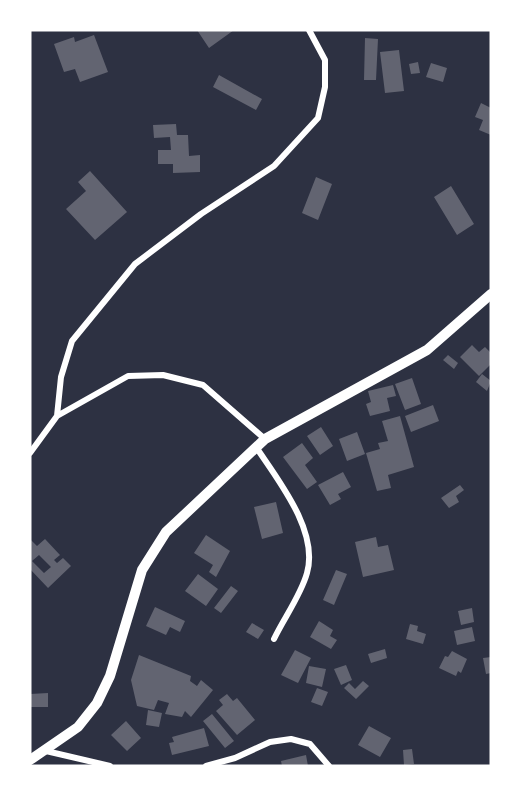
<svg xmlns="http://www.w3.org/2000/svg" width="521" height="796" font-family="'Noto Serif',serif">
<rect width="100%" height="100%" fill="#2d3142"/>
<path fill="#626471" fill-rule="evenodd" d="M197 30H234L209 48Z
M94 35 108 72 80 82 75 69 64 72 54 44 74 37 75 42Z
M365 38 378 39 376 80H364Z
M399 50 404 91 385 93 380 52Z
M418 62 420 73 411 74 409 64Z
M431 63 447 68 443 82 426 77Z
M219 75 262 99 256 110 213 87Z
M481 103 491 108V135L479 130 483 120 475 117Z
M176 124 177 135H188L189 156 200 155V172L173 173V164H158V150H171L170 137 154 138 153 125Z
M90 171 127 212 95 240 66 209 86 191 78 182Z
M316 177 332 184 318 220 302 213Z
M451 186 474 224 457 235 434 197Z
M472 345 479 352 485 347 491 353V364L479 376 460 357Z
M448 355 458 363 454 369 443 360Z
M482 374 491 381 487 391 476 382Z
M412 378 421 404 405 410 395 384Z
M393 385 396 396 387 398 390 411 370 416 366 404 371 402 368 391Z
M433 405 439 421 411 432 405 416Z
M400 416 414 467 388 475 391 488 377 491 366 453 380 449 378 443 388 441 382 421Z
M321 427 333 446 320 455 307 436Z
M357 432 365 454 347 461 339 439Z
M302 443 313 458 305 465 317 482 307 489 283 457Z
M343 472 351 487 338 494 341 499 330 505 318 485Z
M460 485 464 490 456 496 459 502 449 508 441 498Z
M276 502 283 533 262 539 254 507Z
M206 535 230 551 216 577 209 572 213 565 194 553Z
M376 537 378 547 388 545 394 570 363 577 355 542Z
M30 539 37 546 45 539 60 555 54 560 57 563 63 558 71 566 48 588 30 569ZM39 555 51 567 44 573 32 561Z
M336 570 347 574 334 605 323 600Z
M198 574 218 589 206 606 185 591Z
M231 586 238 591 221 613 214 608Z
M155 607 185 621 180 632 170 627 166 635 146 626Z
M472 608 474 622 461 625 458 611Z
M319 621 333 630 330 636 337 640 331 649 310 637Z
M252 623 264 630 258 639 246 632Z
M410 624 418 626 417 631 426 634 423 644 406 639Z
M472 627 475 641 457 645 454 631Z
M385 649 387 658 371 663 368 654Z
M295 650 311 658 298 683 281 675Z
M452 651 467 659 461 673 458 671 456 676 439 668 445 656 448 657Z
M139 655 191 676 190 681 197 686 201 680 213 690 191 717 185 711 182 717 165 714 169 703 158 700 154 710 137 706 131 680Z
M491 657V673L486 674 483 658Z
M346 665 352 680 341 685 334 669Z
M309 666 326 669 322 687 306 683Z
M363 681 369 686 356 699 344 688 349 683 355 689Z
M317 688 328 692 322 706 311 702Z
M48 693V707H30V694Z
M227 694 233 701 237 698 255 720 237 735 216 711 223 705 219 700Z
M148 710 162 713 159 727 146 725Z
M212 714 234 741 225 748 203 721Z
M126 721 141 738 127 751 111 735Z
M369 726 391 738 380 757 358 745Z
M204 728 209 746 172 755 169 743 174 742 172 737Z
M412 749 414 764 404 765 403 750Z
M306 755 308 766H282L281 761Z"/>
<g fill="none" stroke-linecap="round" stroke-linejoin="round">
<path stroke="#fff" stroke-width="6" d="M57 416 61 377 72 341 135 264 201 214 274 166 318 118 325 87V60L309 30
M256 447C278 480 319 531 307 573 301 595 284 618 274 639
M30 453 57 416 128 376 163 375 203 385 265 439
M46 751 110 766
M206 766 235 758 270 742 291 739 310 744 329 766"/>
<path stroke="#fff" stroke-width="10" d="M30 760 78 727 97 703 110 676 142 570 166 532 265 439 427 350 491 294"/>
</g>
<rect width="521" height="796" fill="none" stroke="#ffffff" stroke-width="63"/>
</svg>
